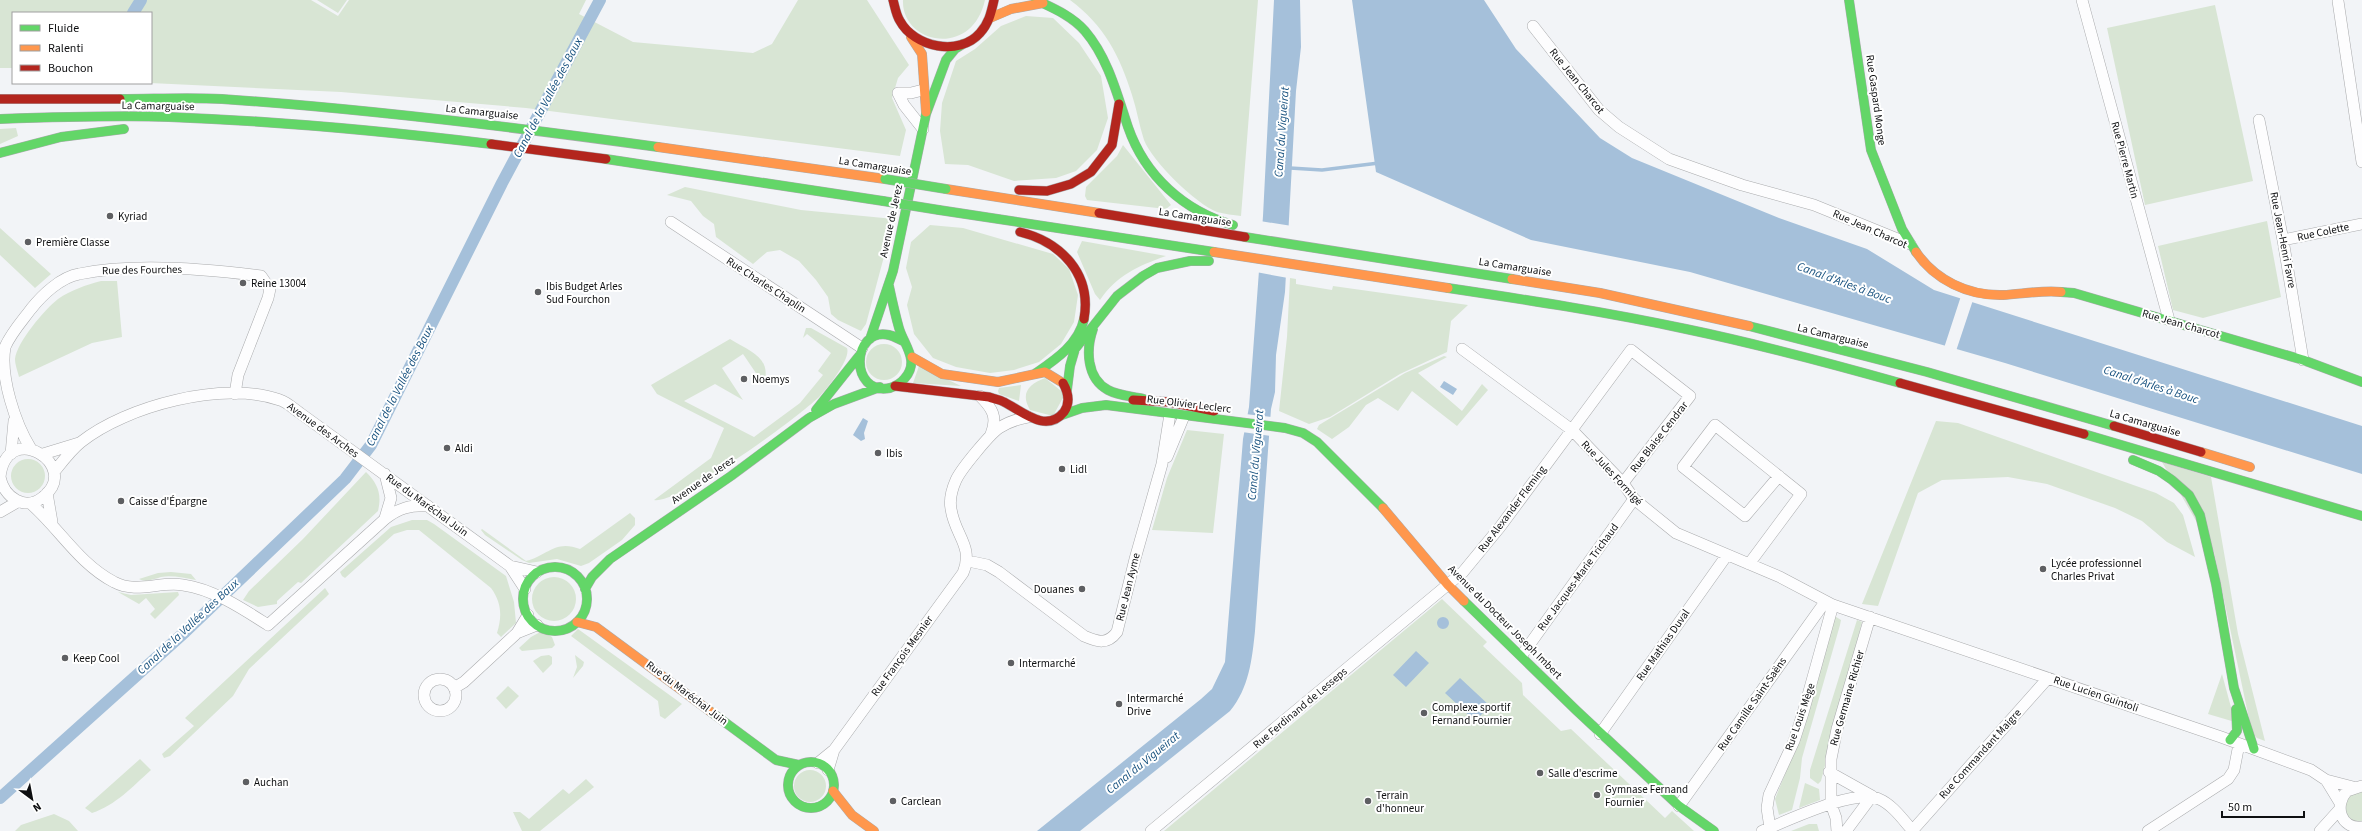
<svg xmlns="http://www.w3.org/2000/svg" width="2362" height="831" font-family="'Source Sans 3',sans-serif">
<rect width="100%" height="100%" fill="#f2f4f7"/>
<path fill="#d8e5d4" d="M0 0H311L338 16 349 0H586L579 14 633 42 753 53 772 44 798 0H867L909 65 898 78 892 98 906 130 900 156 526 108 341 92 150 83 151 13H13V68H0Z
M317 0H347L338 13Z
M903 0H985C972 59 901 44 903 0Z
M1070 0H1258L1241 216C1234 215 1224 214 1217 212 1196 204 1152 161 1144 140 1139 125 1137 110 1132 95 1120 56 1104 25 1070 0Z
M2215 5 2253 181 2145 205 2107 28Z
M1026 16 1053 18 1079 43 1101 76 1108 118 1097 150 1076 171 1056 178 1014 181 968 165 945 164 940 131 942 103 956 61 975 49 1001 26Z
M16 128 18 136 0 144V129Z
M1123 145 1171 205 1166 209 1087 200 1085 196 1086 187 1117 156Z
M685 187 801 210 894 219 866 324 861 331 838 320 831 314 828 297 816 280 799 261 780 250 767 252 753 264 716 237 714 224 703 216 691 201 667 195Z
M2267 221 2281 297 2203 318 2173 310 2158 246Z
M930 225 963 228 1053 254 1069 269 1078 295 1074 322 1061 344 1039 362 1014 370 990 373 956 367 933 358 914 334 907 305 912 287 906 268 911 242Z
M0 228 51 274 35 288 0 255Z
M1082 241 1166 256C1138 266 1117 275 1100 300L1095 294 1077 252Z
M1290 278 1296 279V284L1332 290 1333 286 1468 305 1451 321 1447 352 1400 374 1330 417 1309 424 1279 411 1287 337Z
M101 281H117L122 337 92 343 19 377C18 372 15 365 15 359 17 342 45 309 58 299 71 290 86 285 101 281Z
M806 328H811L847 348C851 359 828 387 820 396 799 417 679 505 654 500L711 458 724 428 657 394 651 385 730 339C751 352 772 357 764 385L743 354 722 368 743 400 715 384 684 401 754 437 800 403 823 375 818 371 831 353 807 334 803 338Z
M866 362a18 18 0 1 1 36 0a18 18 0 1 1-36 0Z
M1444 356 1447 357 1418 373 1462 411 1482 384 1488 390 1457 426 1412 391 1398 411 1378 398 1366 405 1349 427 1332 439 1317 429 1319 425 1405 373Z
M919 366 961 386 913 383Z
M1045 378 1065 394 1053 416 1030 410C1020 393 1029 384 1045 378Z
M1021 385 1019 401 999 394 998 391 999 388Z
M1936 421 1958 423 2156 493 2174 503 2183 515 2195 557 2167 542 2142 521 2115 508 2047 484 2008 477 1942 480 1918 493 1878 606 1862 604Z
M1187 430 1224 434 1213 533 1152 530 1167 478Z
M11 476a17 17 0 1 1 34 0a17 17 0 1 1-34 0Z
M2162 462 2211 477 2238 634 2265 741 2257 738 2252 733 2214 552Z
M366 472C378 484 382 494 378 511L301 583 298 582 277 601V604L258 607 243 600 249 591 303 539Z
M630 513 635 518V525L622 540 589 563 581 566 557 559 529 563 522 560 485 535 481 530 482 529 526 561C547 556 555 539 580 549Z
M412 520H427L434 524 506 576 514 602 516 623 501 637 497 633C502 617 502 603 491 588L419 530H407L394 534 345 578 342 576 340 572 391 527Z
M171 572 191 574 196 580C184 578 172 575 161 577 154 579 146 583 139 579L158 573Z
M532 599a22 22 0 1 1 44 0a22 22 0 1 1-44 0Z
M325 588 329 594 326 597 249 669 233 696 170 756 164 758 162 754 194 726 185 718Z
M118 592 131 595 178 592 179 595 155 619 150 614 155 609 146 598 139 604Z
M1442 599 1487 642 1483 646 1522 683 1523 695 1561 731 1571 729 1665 818 1672 811 1694 831H1164Z
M1833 615 1841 620 1840 625 1802 758 1800 778 1792 810 1779 815 1775 799 1797 744Z
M1857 620 1862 622 1821 781 1818 784 1810 778V770Z
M578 629 682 704 665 719 660 716 658 701 571 636Z
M542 631 552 637 555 645 552 648 522 651 519 648 531 637Z
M549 655 552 657V664L543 673 533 661 541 656Z
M575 655 584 662 583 666 573 678 577 667Z
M2222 674 2235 722 2208 714Z
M508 686 519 696 506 709 496 698Z
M140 759 151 770C132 787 116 805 92 813L85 808Z
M794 786a16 16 0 1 1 32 0a16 16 0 1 1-32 0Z
M586 779 594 787 540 831H522L513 812H520L529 819 563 789 569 794Z
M1805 783 1819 789 1820 800 1799 808Z
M2362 791V823L2354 822 2346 816C2345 797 2344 797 2362 791Z
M54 814 69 821 78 831H15L21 825Z
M1809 824H1817L1819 831H1791Z"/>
<path fill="#a5c0da" d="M1274 0H1300L1301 47 1296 91 1285 292 1276 355 1275 392 1271 409 1255 631C1252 660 1249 688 1230 711L1080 831H1037L1201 699 1212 689 1225 662 1243 439 1249 407 1263 216Z
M1352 0H1484L1516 49 1600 138 1632 158 1779 218 1867 249 1934 290 2362 426V474L2005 363 1690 272 1531 240 1376 172Z
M1444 381 1457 389 1453 395 1440 387Z
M863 418 868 421 864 433 865 439 861 441 853 435Z
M1437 623a6 6 0 1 1 12 0a6 6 0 1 1-12 0Z
M1416 651 1429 663 1406 687 1393 675Z
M1460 678 1490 706 1475 721 1445 693Z"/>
<path fill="#f2f4f7" d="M1260 221 1292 226 1288 278 1256 272Z
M1961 296 1973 300 1956 351 1944 348Z
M1245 414 1272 417 1271 436 1242 432Z"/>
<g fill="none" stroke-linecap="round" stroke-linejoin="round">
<path stroke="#a5c0da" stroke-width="3.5" d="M1290 168 1322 170 1379 163"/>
<path stroke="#a5c0da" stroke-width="12" d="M133 13 141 0
M0 798 185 632 345 479 371 445 502 183 600 0"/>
<defs>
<path id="street" d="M2082 0 2169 320
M2338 1 2362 162
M1533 26 1599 110 1619 127 1669 159 1742 185 1814 205 1910 244
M923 90 911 93H898L904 105 923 129
M2259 120 2283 240 2303 360
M671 222 862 348
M2283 240 2362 224
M1462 349 1572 430 1623 483 1634 499 1676 533 1780 577 1833 605 2221 737 2311 770 2326 780 2353 787
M980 396C992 408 998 417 991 434
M31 449C15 423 0 377 5 347 11 333 22 321 31 309 42 295 61 277 79 274 132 263 208 269 261 276L270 289 268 298 238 375 235 394
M11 454 14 421
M43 454 79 443
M1167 457 1184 416
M54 472C62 462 71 450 81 442 126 406 224 380 280 400 287 402 294 409 300 413L510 566 537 572
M385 474 391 498 385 518
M0 477C7 418 83 466 43 497 25 512 4 497 0 477
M47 493 52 522
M30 503C59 528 79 564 114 582 136 594 160 581 183 585 213 589 243 609 268 625L385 519C399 508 410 505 428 506
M0 512 19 501
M968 561 987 565 999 572 1084 636C1098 642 1107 645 1117 632L1135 559 1162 464 1170 414
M1749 564 1801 494 1715 425 1683 467 1745 516 1779 476
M510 566 525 589
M517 633 537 625
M1522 655 1634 499
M424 695a16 16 0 1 1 32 0a16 16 0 1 1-32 0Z
M454 688 464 682 517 633 528 615
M1600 734 1727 555
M818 763 834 750 963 573C974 546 955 536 951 509 949 499 952 489 956 480 961 469 990 434 999 428 1008 422 1017 419 1028 417
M828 770 834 750
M1829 772 1872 796
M2326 780 2340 803
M2362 786 2347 791C2334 805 2340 829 2362 827
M1679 806 1825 602
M1770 828 1767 808 1769 795 1794 741 1803 713 1833 605
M1151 831 1463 572 1500 527 1631 350 1690 396 1623 483
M1762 831C1787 821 1855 788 1879 799 1893 805 1903 820 1913 831
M1837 831 1836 818 1831 804V759L1837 729 1870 617
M1846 831 1872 796
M1912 831 2048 678
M2148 831 2228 779 2234 770 2239 744
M2320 831 2339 810"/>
<path id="fast" d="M1036 0C1053 8 1072 16 1085 31 1108 58 1117 94 1128 127 1145 176 1184 211 1233 225
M1849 0 1871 150 1902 229 1916 252
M120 99C154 99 189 97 222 99 368 109 514 127 658 147
M0 119C56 117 113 115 169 117 277 121 384 131 491 144
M0 153 61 137 124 129
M606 159 883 201
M939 210 1214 252
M1245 237 1512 279
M889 286C892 300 895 314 899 328 904 345 920 361 905 378 901 383 896 386 890 388 849 396 851 327 889 335 894 336 898 339 903 341
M1448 288C1528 300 1607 312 1686 329 1758 344 1829 363 1900 383
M2061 292 2074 293 2303 360 2362 382
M1749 326 1927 372 2114 426
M1093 329C1086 349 1086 378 1108 390 1119 396 1132 396 1144 399
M870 339 893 271 926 114 946 60 955 49 963 44
M1036 373C1055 360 1079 344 1084 319
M1067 390 1070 366 1075 349 1117 296 1143 276 1157 268 1190 261H1209
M816 410 859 356
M1062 415 1082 408 1106 405 1285 428 1303 433 1317 442 1383 508
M2084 434 2362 516
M2133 460 2159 471 2172 480 2189 495 2200 515 2216 584 2234 688 2254 749
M523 599a32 32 0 1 1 64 0a32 32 0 1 1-64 0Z
M585 589 592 577 610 559 731 476 809 418 834 404 880 387
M1464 601 1577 711 1679 806 1714 831
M711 712 776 760 799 765
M2230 740 2237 731 2236 709
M788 785a23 23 0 1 1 46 0a23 23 0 1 1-46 0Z"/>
<path id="slow" d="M990 18 1011 9 1043 3
M911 37 922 54 926 112
M658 147 885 179
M946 189 1099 213
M1214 252 1448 288
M1916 252C1935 280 1968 296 2003 295 2022 294 2042 290 2061 292
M1512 279 1600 293 1749 326
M912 357 942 374 998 382 1045 372 1063 383
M2201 452 2250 467
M1383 508 1448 585 1464 601
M577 622 596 627 711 712
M833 791 852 815 874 831"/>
<path id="jam" d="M893 0C895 7 896 15 900 21 914 47 959 57 980 33 989 23 991 13 994 0
M0 99H120
M491 144 606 159
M1019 190 1047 191 1071 184 1091 172 1112 145 1119 104
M1099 213 1245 237
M1020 232C1061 242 1092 274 1084 319
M1900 383 2084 434
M895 386 989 397C994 399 999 399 1004 402 1022 411 1046 434 1064 412 1071 402 1068 392 1063 383
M1133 400 1170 402 1214 411
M2114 426 2201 452"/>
</defs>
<use href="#street" stroke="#aaabad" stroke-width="12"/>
<use href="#fast" stroke="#aaabad" stroke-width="10"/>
<use href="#slow" stroke="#aaabad" stroke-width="10"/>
<use href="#jam" stroke="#aaabad" stroke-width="10"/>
<use href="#street" stroke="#fdfdfe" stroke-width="11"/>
<use href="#fast" stroke="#63d668" stroke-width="9"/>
<use href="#slow" stroke="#ff974d" stroke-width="9"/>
<use href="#jam" stroke="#b3261e" stroke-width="9"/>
<defs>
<path id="fast-bridge" d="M885 179 946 189
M883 201 939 210"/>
</defs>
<use href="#fast-bridge" stroke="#aaabad" stroke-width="10" stroke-linecap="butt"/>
<use href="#fast-bridge" stroke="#63d668" stroke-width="9"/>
</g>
<g fill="#5e5f62" stroke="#fff" stroke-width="1.5">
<circle cx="110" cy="216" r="4"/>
<circle cx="28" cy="242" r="4"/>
<circle cx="243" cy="283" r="4"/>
<circle cx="538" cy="292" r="4"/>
<circle cx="744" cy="379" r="4"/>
<circle cx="447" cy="448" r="4"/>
<circle cx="878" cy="453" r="4"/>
<circle cx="1062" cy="469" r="4"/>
<circle cx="121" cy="501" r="4"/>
<circle cx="2043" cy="569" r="4"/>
<circle cx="1082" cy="589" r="4"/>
<circle cx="65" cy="658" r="4"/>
<circle cx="1011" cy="663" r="4"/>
<circle cx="1119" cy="704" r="4"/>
<circle cx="1424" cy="713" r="4"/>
<circle cx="1540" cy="773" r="4"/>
<circle cx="246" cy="782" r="4"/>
<circle cx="1597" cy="795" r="4"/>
<circle cx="893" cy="801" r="4"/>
<circle cx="1368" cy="801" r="4"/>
</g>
<g text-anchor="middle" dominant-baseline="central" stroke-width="4" stroke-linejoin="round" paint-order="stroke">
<g font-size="11" fill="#0e0f11" stroke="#fff">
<text transform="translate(1577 81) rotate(51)">Rue Jean Charcot</text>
<text transform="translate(1876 100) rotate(82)">Rue Gaspard Monge</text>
<text transform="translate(158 106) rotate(1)">La Camarguaise</text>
<text transform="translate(482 112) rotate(6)">La Camarguaise</text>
<text transform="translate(2125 160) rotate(75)">Rue Pierre Martin</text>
<text transform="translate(875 166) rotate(9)">La Camarguaise</text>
<text transform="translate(1195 217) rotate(9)">La Camarguaise</text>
<text transform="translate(891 221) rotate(-78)">Avenue de Jerez</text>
<text transform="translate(1870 229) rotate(24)">Rue Jean Charcot</text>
<text transform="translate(2323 232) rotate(-12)">Rue Colette</text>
<text transform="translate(2283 240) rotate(79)">Rue Jean-Henri Favre</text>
<text transform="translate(1515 267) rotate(9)">La Camarguaise</text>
<text transform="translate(142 270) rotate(-1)">Rue des Fourches</text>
<text transform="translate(766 285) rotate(33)">Rue Charles Chaplin</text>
<text transform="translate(2181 324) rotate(16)">Rue Jean Charcot</text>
<text transform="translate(1833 336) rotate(14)">La Camarguaise</text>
<text transform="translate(1189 404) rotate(7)">Rue Olivier Leclerc</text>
<text transform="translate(2145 423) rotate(16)">La Camarguaise</text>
<text transform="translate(323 430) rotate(36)">Avenue des Arches</text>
<text transform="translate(1659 437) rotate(-52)">Rue Blaise Cendrar</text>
<text transform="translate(1612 473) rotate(47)">Rue Jules Formigé</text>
<text transform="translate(703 480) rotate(-35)">Avenue de Jerez</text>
<text transform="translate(427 505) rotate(36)">Rue du Maréchal Juin</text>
<text transform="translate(1512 509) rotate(-53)">Rue Alexander Fleming</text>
<text transform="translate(1578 577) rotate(-54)">Rue Jacques-Marie Trichaud</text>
<text transform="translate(1128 587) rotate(-76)">Rue Jean Ayme</text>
<text transform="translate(1505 622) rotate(45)">Avenue du Docteur Joseph Imbert</text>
<text transform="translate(1663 645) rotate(-55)">Rue Mathias Duval</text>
<text transform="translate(902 656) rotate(-54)">Rue François Mesnier</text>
<text transform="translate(687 693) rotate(37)">Rue du Maréchal Juin</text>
<text transform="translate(2096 694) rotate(19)">Rue Lucien Guintoli</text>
<text transform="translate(1847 698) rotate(-74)">Rue Germaine Richier</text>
<text transform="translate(1752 704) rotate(-55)">Rue Camille Saint-Saëns</text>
<text transform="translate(1300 708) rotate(-40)">Rue Ferdinand de Lesseps</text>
<text transform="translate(1800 717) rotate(-71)">Rue Louis Mège</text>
<text transform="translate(1980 754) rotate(-48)">Rue Commandant Maigre</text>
</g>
<g font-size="11" fill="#0e0f11" stroke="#fff" text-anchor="start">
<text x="118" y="216">Kyriad</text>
<text x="36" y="242">Première Classe</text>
<text x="251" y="283">Reine 13004</text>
<text x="546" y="286">Ibis Budget Arles<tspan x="546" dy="13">Sud Fourchon</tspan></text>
<text x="752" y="379">Noemys</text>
<text x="455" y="448">Aldi</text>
<text x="886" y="453">Ibis</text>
<text x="1070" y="469">Lidl</text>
<text x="129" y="501">Caisse d'Épargne</text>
<text x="2051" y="563">Lycée professionnel<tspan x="2051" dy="13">Charles Privat</tspan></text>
<text x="1074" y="589" text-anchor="end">Douanes</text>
<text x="73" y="658">Keep Cool</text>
<text x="1019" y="663">Intermarché</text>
<text x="1127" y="698">Intermarché<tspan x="1127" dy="13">Drive</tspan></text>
<text x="1432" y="707">Complexe sportif<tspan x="1432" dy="13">Fernand Fournier</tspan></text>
<text x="1548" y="773">Salle d'escrime</text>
<text x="254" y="782">Auchan</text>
<text x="1605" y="789">Gymnase Fernand<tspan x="1605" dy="13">Fournier</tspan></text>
<text x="1376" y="795">Terrain<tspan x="1376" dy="13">d'honneur</tspan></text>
<text x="901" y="801">Carclean</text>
</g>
<g font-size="12" font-style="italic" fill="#144f7d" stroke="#fff">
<text transform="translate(548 98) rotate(-62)">Canal de la Vallée des Baux</text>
<text transform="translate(1282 132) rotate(-86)">Canal du Vigueirat</text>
<text transform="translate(1844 283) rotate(20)">Canal d'Arles à Bouc</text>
<text transform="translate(2151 385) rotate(18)">Canal d'Arles à Bouc</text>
<text transform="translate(400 386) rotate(-63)">Canal de la Vallée des Baux</text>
<text transform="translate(1256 455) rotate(-85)">Canal du Vigueirat</text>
<text transform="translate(188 627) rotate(-43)">Canal de la Vallée des Baux</text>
<text transform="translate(1143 763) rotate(-39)">Canal du Vigueirat</text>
</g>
</g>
<rect x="12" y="12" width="140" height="72" fill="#ffffff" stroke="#9f9fa0"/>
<rect x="20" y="25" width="20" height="6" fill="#63d668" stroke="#9f9fa0"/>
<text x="48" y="32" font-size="12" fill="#0e0f11">Fluide</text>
<rect x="20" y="45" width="20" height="6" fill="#ff974d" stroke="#9f9fa0"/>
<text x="48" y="52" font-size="12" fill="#0e0f11">Ralenti</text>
<rect x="20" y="65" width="20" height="6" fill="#b3261e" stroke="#9f9fa0"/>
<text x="48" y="72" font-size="12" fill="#0e0f11">Bouchon</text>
<g transform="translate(32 799) rotate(148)" stroke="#ffffff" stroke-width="3" paint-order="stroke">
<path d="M0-3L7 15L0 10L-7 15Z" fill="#0e0f11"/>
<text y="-6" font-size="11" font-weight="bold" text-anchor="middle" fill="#0e0f11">N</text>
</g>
<path d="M2222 811v6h82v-6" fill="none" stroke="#0e0f11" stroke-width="2"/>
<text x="2228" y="811" font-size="12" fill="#0e0f11" stroke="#ffffff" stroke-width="3" paint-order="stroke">50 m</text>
</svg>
